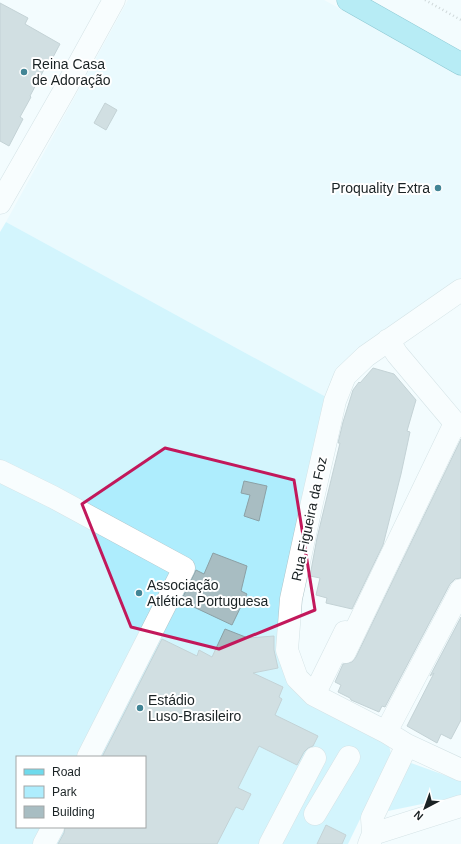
<svg xmlns="http://www.w3.org/2000/svg" width="461" height="844" font-family="Helvetica,sans-serif">
<rect width="100%" height="100%" fill="#f3fcfe"/>
<path fill="#dff8fe" d="M128 0H324L461 75V281L328 398 6 222Z"/>
<path fill="#aeedfd" fill-rule="evenodd" d="M6 222 328 398 281 661 387 744 390 749 391 755 348 844H0V232ZM17 757H145V827H17Z
M411 763 461 781V796L388 811 401 774Z"/>
<path fill="#a8bdc2" stroke="#8ba0a5" d="M0 3 28 18 25 24 60 44 51 61 49 60 30 96 31 97 20 117 23 119 9 146 0 141Z
M105 103 117 110 106 130 94 123Z
M373 368 394 374 416 400 407 431 410 432 401 474 383 545 352 609 326 603 327 598 316 595 320 578 310 576 317 538 340 443H338L343 422 353 390 359 382 360 383Z
M461 439V578L455 579 450 584 385 707 382 706 379 712 351 700 350 698 338 692 341 685 335 682 343 664 352 662 356 657Z
M244 481 267 486 259 521 244 516 250 495 241 493Z
M213 553 247 566 241 591 247 594 232 625 181 601 196 570 204 574Z
M461 617V720L451 739 441 734 437 743 407 726 434 673 430 676Z
M225 629 248 638 274 636V650L278 668 253 673 283 687 279 697 282 699 275 715 318 736 313 746 308 748 304 752 297 765 259 746 238 788 251 794 243 810 236 807 217 844H58L64 833 65 827H145V757H102L162 639 197 656 199 650 212 657Z
M326 825 346 835 342 844H317Z"/>
<g fill="none" stroke-linecap="round" stroke-linejoin="round">
<defs>
<path id="minor" d="M0 203 64 91 114 0
M461 290 366 356 345 376 335 401 311 507 291 599 287 650 297 678 314 695 386 732 407 745 461 770
M388 340 397 354 455 423 461 426
M0 471 53 497 184 568 88 757
M345 652 455 423
M314 695 345 632
M386 732 461 590
M315 814 349 757
M373 834 372 818 407 745
M44 844 53 827
M270 844 315 758
M369 844 373 834 461 806"/>
<path id="major" d="M348 0 461 64"/>
</defs>
<use href="#minor" stroke="#b0c5ca" stroke-width="23"/>
<use href="#major" stroke="#13899e" stroke-width="23"/>
<path stroke="#a5adaf" stroke-width="2.5" stroke-dasharray="1 3" stroke-linecap="butt" d="M425 0 461 20"/>
<use href="#minor" stroke="#fff" stroke-width="22"/>
<use href="#major" stroke="#6fdaec" stroke-width="22"/>
</g>
<path d="M0 0H461V844H0ZM165 448 294 480 315 610 219 649 131 627 82 504Z" fill="#f3fcfe" fill-opacity=".55" fill-rule="evenodd"/>
<path fill="none" stroke="#c2185b" stroke-width="3" stroke-linejoin="round" d="M165 448 294 480 315 610 219 649 131 627 82 504Z"/>
<g fill="#428595" stroke="#fff" stroke-width="1.5">
<circle cx="24" cy="72" r="4"/>
<circle cx="438" cy="188" r="4"/>
<circle cx="139" cy="593" r="4"/>
<circle cx="140" cy="708" r="4"/>
</g>
<g text-anchor="middle" dominant-baseline="central" stroke-width="4" stroke-linejoin="round" paint-order="stroke">
<g font-size="14" fill="#1a2224" stroke="#fff" text-anchor="start">
<text x="32" y="64">Reina Casa<tspan x="32" dy="16">de Adoração</tspan></text>
<text x="430" y="188" text-anchor="end">Proquality Extra</text>
<text x="147" y="585">Associação<tspan x="147" dy="16">Atlética Portuguesa</tspan></text>
<text x="148" y="700">Estádio<tspan x="148" dy="16">Luso-Brasileiro</tspan></text>
</g>
<g font-size="14" fill="#1a2224" stroke="#fff">
<text transform="translate(309 519) rotate(-78)">Rua Figueira da Foz</text>
</g>
</g>
<rect x="16" y="756" width="130" height="72" fill="#ffffff" stroke="#a3a7a7"/>
<rect x="24" y="769" width="20" height="6" fill="#6fdaec" stroke="#a3a7a7"/>
<text x="52" y="776" font-size="12" fill="#1a2224">Road</text>
<rect x="24" y="786" width="20" height="12" fill="#aeedfd" stroke="#a3a7a7"/>
<text x="52" y="796" font-size="12" fill="#1a2224">Park</text>
<rect x="24" y="806" width="20" height="12" fill="#a8bdc2" stroke="#a3a7a7"/>
<text x="52" y="816" font-size="12" fill="#1a2224">Building</text>
<g transform="translate(425 808) rotate(221)" stroke="#ffffff" stroke-width="3" paint-order="stroke">
<path d="M0-3L7 15L0 10L-7 15Z" fill="#1a2224"/>
<text y="-6" font-size="11" font-weight="bold" text-anchor="middle" fill="#1a2224">N</text>
</g>
</svg>
